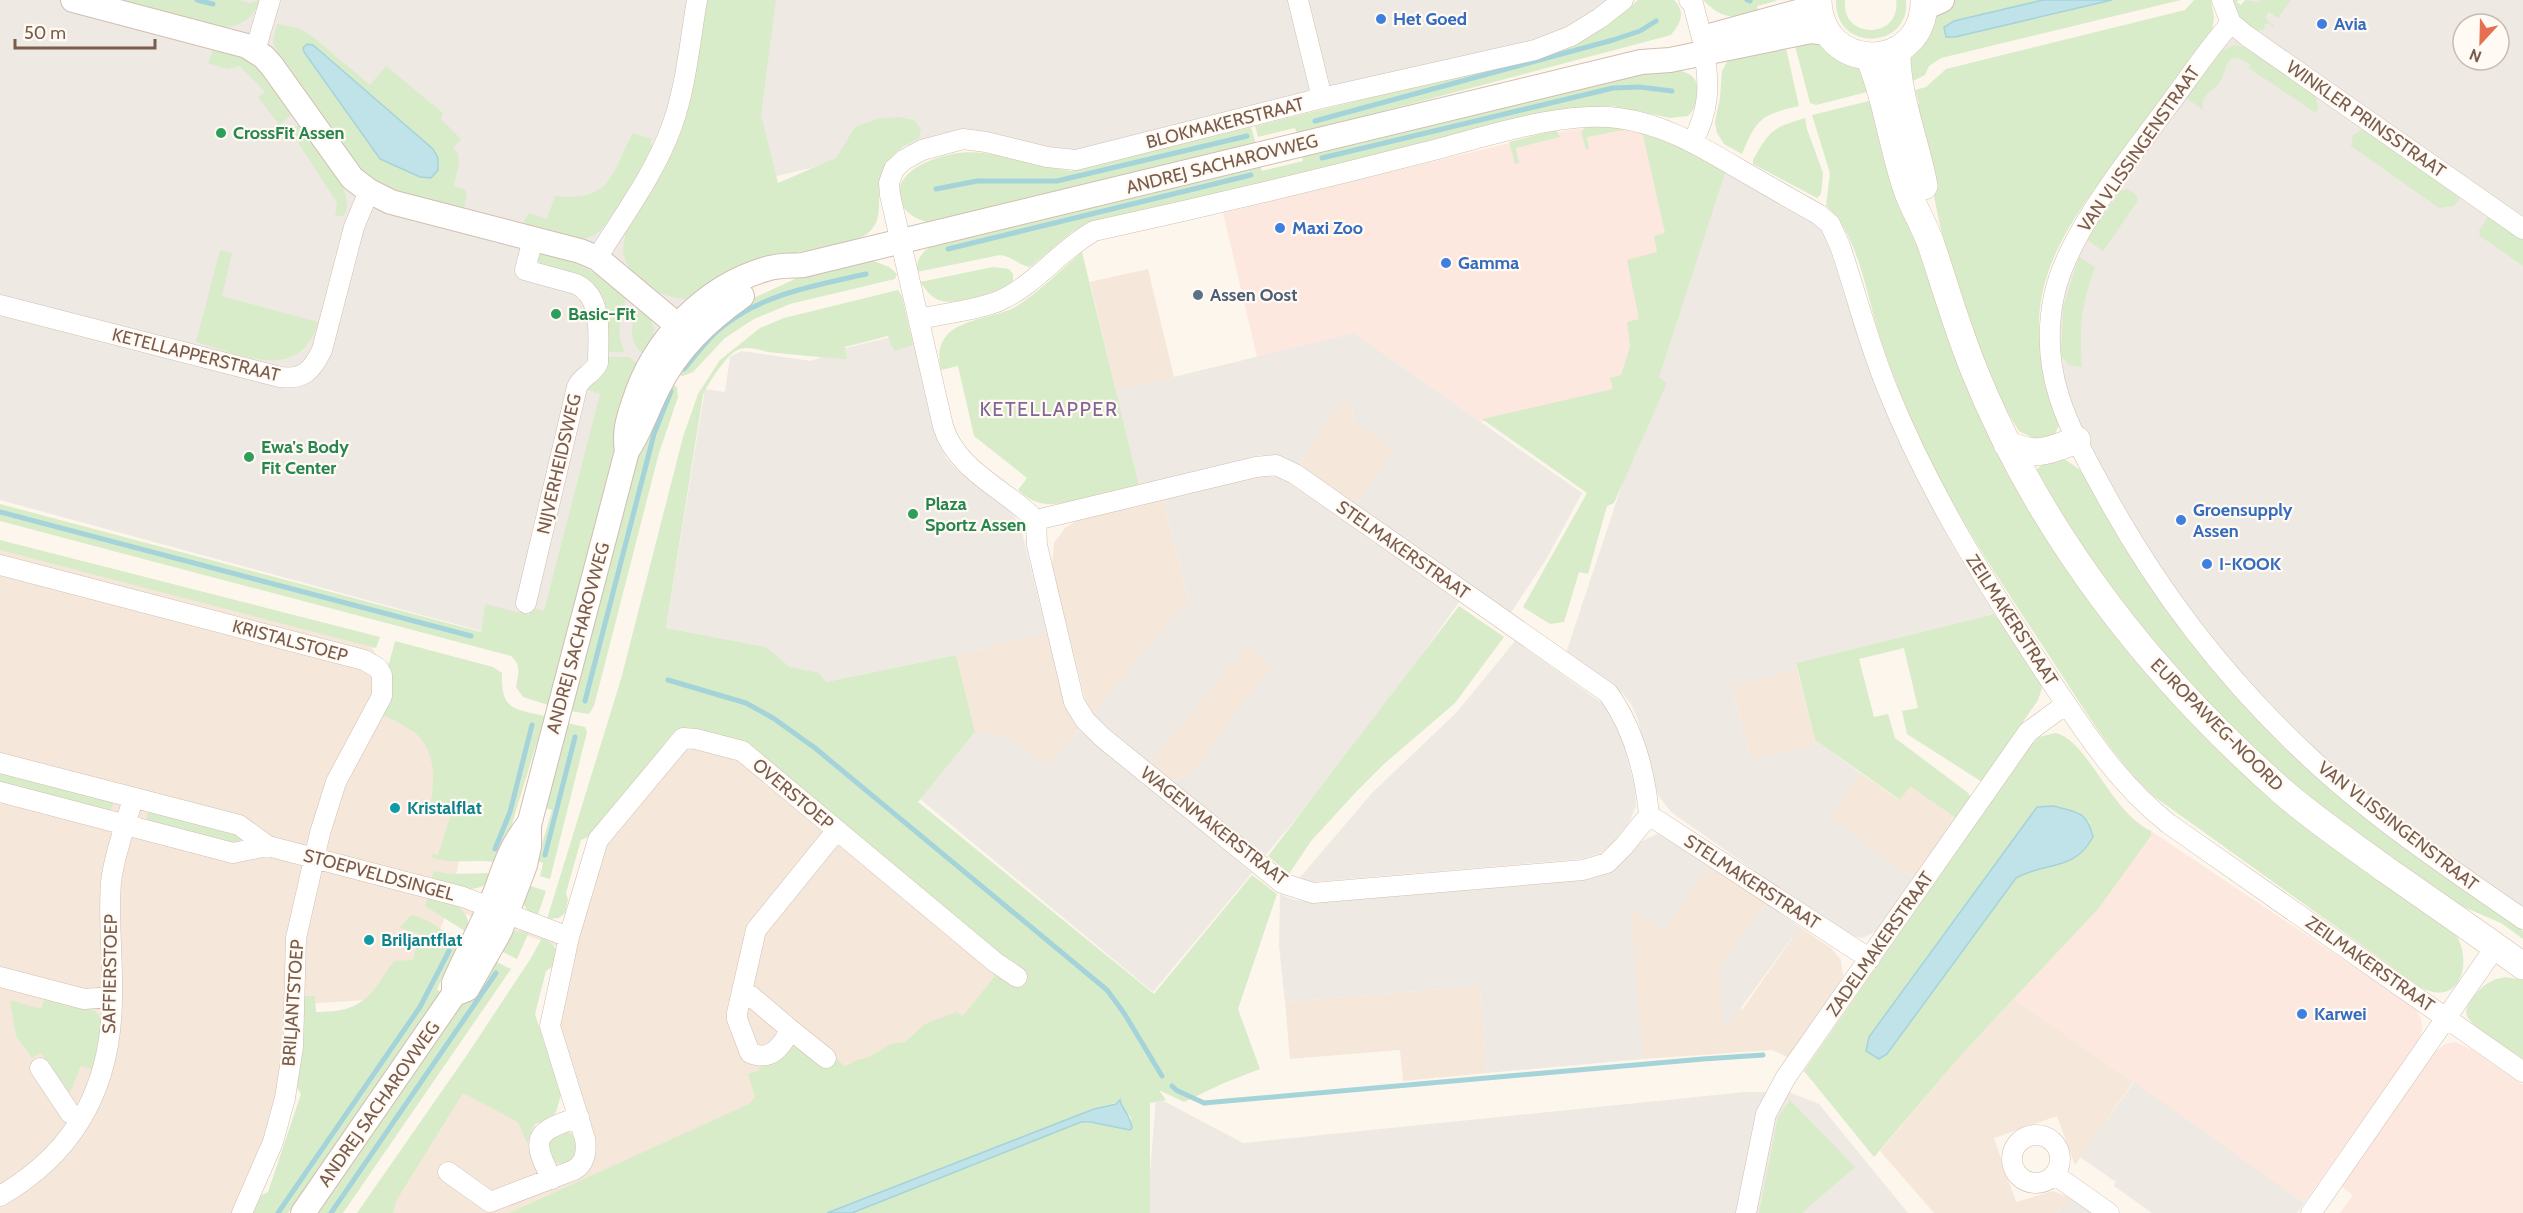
<svg xmlns="http://www.w3.org/2000/svg" width="2523" height="1213" font-family="Cabin,sans-serif">
<rect width="100%" height="100%" fill="#fdf6ec"/>
<path fill="#f5e8da" d="M1148 269 1174 377 1116 391 1090 282Z
M1344 400 1352 406 1354 422 1394 450 1356 505 1298 465Z
M1163 499 1188 599 1092 714 1085 699 1052 566 1054 543 1065 528 1079 519Z
M0 543 365 636 470 809 454 885 577 930 604 845 685 746 738 755 1006 981 967 1019 534 1213H387L462 1086 537 1126 584 1111 556 1026 559 947 449 908 412 997 288 1005 284 1056 270 1129 235 1213H0Z
M1047 633 1067 709 1079 730 1048 767 1017 741 975 732 956 655Z
M1246 647 1271 667 1223 728V734L1190 774 1172 781 1150 763Z
M1797 669 1815 740 1811 747 1751 760 1732 687Z
M1859 772 1899 800 1909 785 1957 819 1915 879 1828 818Z
M1710 864 1766 903 1719 969 1742 1010 1800 927 1831 948 1841 960 1843 975 1839 986 1789 1058 1772 1050 1643 1059 1629 906 1664 931Z
M1480 986 1487 1073 1403 1081 1400 1050 1290 1059 1285 1002Z
M2014 999 2133 1082 2075 1165 2057 1116 1994 1138 2016 1202 2053 1191 2073 1199 2056 1213H1934L1880 1151 1963 1053Z"/>
<path fill="#fde8e0" d="M1592 127H1617L1645 133 1666 234 1658 253 1641 321 1615 392 1481 422 1354 333 1257 357 1223 213 1551 133Z
M2151 831 2414 1007 2421 1018 2422 1030 2419 1040 2304 1203 2014 999 2099 908 2151 836Z
M2455 1042 2471 1049 2523 1085V1213H2340L2353 1195 2341 1186 2433 1054 2445 1044Z"/>
<path fill="#efe9e4" fill-rule="evenodd" d="M0 0H1612L1556 36 1070 154 918 143 730 187 701 296 621 405 554 651 0 500Z
M2247 0H2523V919L2366 805 2202 642 2060 403 2059 279 2172 101ZM2463 24H2499V60H2463Z
M1726 172 1816 224 1825 235 1863 352 1906 457 1953 547 1994 614 1796 663 1797 669 1732 687 1751 760 1811 747 1815 740 1859 772 1829 818 1915 879 1878 930 1863 938 1846 935 1671 812 1658 795 1637 717 1631 704 1622 693 1566 653Z
M911 332 938 442 946 458 959 472 1008 508 1020 524 1047 633 956 655 826 682 790 667 766 647 666 628 705 389 725 392 730 357 741 351 811 361 842 349Z
M1354 333 1582 493 1547 558 1510 614 1356 505 1394 450 1354 422 1352 406 1344 400 1298 465 1278 457 1261 455 1139 485 1116 391Z
M1259 476H1274L1285 480 1459 602 1361 741 1264 857 1172 781 1190 774 1223 734V728L1271 667 1246 647 1150 763 1092 714 1188 599 1163 499Z
M1515 641 1606 706 1620 729 1635 788 1636 806 1629 823 1611 845 1599 854 1581 859 1312 882 1297 881 1372 793 1457 712Z
M1079 730 1252 873 1153 992 920 799 975 732 1017 741 1048 767Z
M1657 834 1664 835 1710 864 1664 931 1630 907 1643 1059 1487 1073 1480 986 1285 1002 1279 946 1280 894 1294 900 1316 902 1587 879 1603 875 1616 868 1638 843Z
M1766 903 1800 927 1724 1031 1719 969Z
M2134 1082 2304 1203 2297 1213H2152L2114 1186 2116 1182 2080 1157Z
M1745 1092H1789L1819 1104 1908 1213H1147L1156 1097 1243 1143Z
M2073 1199 2092 1213H2056Z"/>
<path fill="#d8ecc9" fill-rule="evenodd" d="M114 0H239L250 3 260 0C255 17 240 27 223 28Z
M705 0H776L761 115 778 183 836 158 855 127 877 119 898 117 914 120 921 129 919 138C853 169 897 211 867 234 858 242 808 249 792 254 758 265 725 284 692 299 665 301 627 281 623 251 623 244 625 238 626 232L679 137Z
M1638 0H1674C1686 12 1681 23 1671 35L1297 134 1295 128 1258 137 1255 126 1549 54 1604 28Z
M1703 0H1775L1776 1 1757 6 1759 14C1732 18 1723 20 1703 0Z
M1836 0H1845C1841 41 1902 39 1896 0H1906C1911 50 1834 53 1836 0Z
M1955 0H2181L1941 58 1929 66 1925 75 1913 81 1911 64 1906 60C1919 39 1930 10 1955 0Z
M2194 0H2211L2214 17 2212 33C2185 69 2157 106 2130 142 2090 196 2041 251 2039 322 2038 358 2049 391 2059 425L2054 436 2037 440 2019 431 1992 386 1945 249 1929 172 1911 105 1919 104 1915 90 1926 87 1946 69 2185 10Z
M2231 0H2239L2237 2 2241 5 2245 0 2259 2V0H2291L2278 18 2269 12 2265 18 2275 26 2272 27 2270 23 2264 25 2265 29 2256 32 2238 16Z
M277 24 298 28 312 36 370 85 386 66 443 113 441 119 461 139 453 149 458 153 459 163 454 186 465 190 467 195 463 212 389 191 366 177 286 70 273 42ZM307 44 314 45 433 149 303 48Z
M1814 38 1858 64 1867 92 1816 105 1810 103 1795 46Z
M2234 45 2246 47 2316 96 2318 108 2316 113 2247 67H2250V64L2239 58 2231 59C2224 67 2224 78 2217 86 2209 93 2200 97 2203 110L2186 98 2217 53Z
M214 47 245 58 260 68 293 114 279 125 258 97 265 92 240 66 228 69 208 63Z
M1786 48 1799 106C1761 115 1757 118 1742 154L1724 144 1717 133 1715 122 1720 98 1722 71 1727 62 1736 55Z
M1656 69C1674 69 1701 69 1697 94 1696 104 1695 109 1688 116L1670 118 1612 106 1568 109 1088 224 1072 232 1030 267C1019 265 1013 257 1000 255L917 272C916 257 924 250 936 243L1260 164 1262 171 1303 161 1302 154Z
M1869 101 1949 342 1983 422 2136 659 2455 933C2474 962 2460 1009 2420 987L2152 795C2110 755 2082 705 2050 657 2003 585 1954 514 1918 435 1904 404 1891 371 1880 338 1867 298 1859 234 1826 206L1830 173 1812 115Z
M1805 118 1807 129 1823 173 1821 194 1817 198 1753 164V160C1770 130 1772 128 1805 118Z
M301 123C314 142 361 194 343 216H335L337 203 290 130Z
M1587 126 1628 127 1665 138 1726 171 1659 377 1667 383 1614 503 1607 506 1588 574 1579 572 1564 622 1550 624 1523 607 1587 493 1482 419 1613 389 1610 378 1621 375 1630 347 1627 322 1639 319 1627 260 1657 252 1654 236 1665 233 1643 135 1628 129 1587 137 1589 149 1586 150 1581 132Z
M1251 127 1256 144 933 223C905 219 885 195 910 172 922 162 938 157 952 154 988 146 1035 167 1071 171Z
M2363 129 2460 198 2454 206 2439 208 2351 146 2353 135Z
M1556 130 1560 137 1516 148 1519 163 1515 164 1509 142Z
M633 133 652 139 650 143 653 146C642 166 611 231 590 237 571 243 543 231 526 224L524 221 529 213 547 219 555 196C612 202 610 175 633 133Z
M2128 189 2137 195V202L2103 251 2086 239 2120 191Z
M2493 217 2523 238V266L2480 236 2479 231 2487 218Z
M220 250 232 253 222 296 318 322C301 385 239 354 196 342Z
M538 252C580 262 592 269 625 297 626 320 612 325 625 352H607L605 300 596 289 538 264 536 260Z
M1082 252 1139 485C1118 489 1065 506 1047 504 1035 503 1027 498 1018 490L1027 478 974 436 958 366 941 370C929 316 988 323 1017 306 1040 291 1061 270 1082 252Z
M2079 257 2095 267C2081 306 2079 327 2082 367L2069 365 2061 356 2063 307Z
M871 260 889 267 897 274 895 279 790 304 754 319 725 338 693 372 683 376 679 375 683 356 743 303 797 278Z
M993 267 1009 269 1013 274V283C999 291 958 305 942 301 932 299 926 290 920 282Z
M898 290 902 296 913 345 894 351 888 336 845 347 847 359C821 357 794 355 768 352 759 350 750 346 740 349 727 353 709 382 703 395L666 628 766 647 790 667 819 673 826 682 956 655 975 732 918 802 1154 994 1252 875 1277 894 1238 1009 1260 1069 1224 1083 1184 1102 1159 1090 1166 1100 1150 1103V1213H852L1081 1122 1132 1128 1131 1118 1118 1102 1094 1109 827 1213H509L749 1104 755 1097 748 1074 760 1070 759 1066 779 1060 795 1045 822 1067 834 1056 845 1067 856 1060 867 1058 891 1044 905 1042 925 1024 956 1012 963 1016 1006 962 753 749 679 732 673 733 593 835 581 840 566 893 568 900 565 913 559 918 547 919 621 679 683 437 698 394 720 360 760 328 784 318Z
M639 307C659 322 656 337 646 356 628 344 629 325 639 307Z
M607 357H629L641 366 628 396 548 705 523 697 516 687C518 674 522 666 511 656L0 521V504L481 632 485 604 529 615 532 608 544 611 600 394 585 389C596 379 607 374 607 357Z
M668 381 677 387 678 397 659 453 594 706 589 714 570 711 637 453Z
M2053 459 2066 460 2080 470C2115 529 2149 588 2191 642 2233 697 2284 748 2336 794 2393 844 2460 887 2523 931V939L2501 923 2459 905 2330 816 2261 759 2124 612 2034 473 2042 464Z
M0 540 380 637 376 648 0 550Z
M1459 606 1504 637 1455 703 1384 764 1357 791 1311 841 1289 874 1268 856Z
M1994 614 2039 675 2042 688 2038 700 1982 782 1907 734 1902 711 1918 708 1904 648 1859 659 1874 717 1888 714 1895 738 1967 792 1971 797 1957 819 1910 786 1900 800 1815 740 1796 663Z
M395 641 493 667 502 673C501 711 513 708 545 716L500 863C477 858 455 865 433 858L431 853 438 855 450 817 429 809C435 785 437 751 415 733 406 726 393 720 382 714L392 695V680L388 667Z
M567 723 585 727 587 732 550 879 540 876 543 863 537 861 552 810 545 808Z
M2055 733C2087 738 2110 812 2151 831V836L2099 908 1963 1053 1874 1157 1804 1071 2029 747 2039 737ZM2053 806 2078 812 2090 823 2064 863 2030 870 2016 878 1897 1001 1902 992Z
M0 769 112 800 113 805 110 811 0 786Z
M151 811 242 833 244 837 240 845 147 821V814Z
M434 871 449 874 493 873C484 900 451 885 431 880Z
M524 884 546 891 537 917C521 910 522 899 524 884Z
M428 897C450 903 472 905 468 933L425 906Z
M414 915 430 922 460 942 437 989 440 992 438 1000 288 1213H249L256 1198 268 1192 301 1094 296 1086 301 996H315L316 1012C340 1012 360 1009 375 988 383 979 386 969 395 961L413 960 420 934 400 928 410 916Z
M515 931 529 932 517 959 497 949 507 935Z
M542 938C555 944 560 950 555 965L546 971 535 1014 561 1095 556 1112 552 1117 534 1125 527 1144 518 1122 463 1093 396 1201 393 1213H357L467 1055 531 958Z
M491 959 511 969 343 1213H317Z
M2506 977 2523 980V1059C2510 1050 2473 1029 2467 1016 2464 1009 2471 1000 2475 995 2484 984 2492 979 2506 977Z
M45 997 94 1010 102 1019 95 1070 81 1066 70 1093 41 1053 32 1058 16 1036 10 1000 41 1009Z
M1790 1100 1855 1167 1802 1213H1759L1778 1117Z
M564 1130C580 1136 579 1153 567 1164L553 1162 547 1144 548 1140Z"/>
<path fill="#bfe3e8" stroke="#a5d3da" stroke-width="1.5" d="M2043 0H2112L1955 37H1946L1944 27 1954 21Z
M307 44 313 45 433 149 438 158V170L431 178 420 177 380 159 304 52 303 48Z
M2053 806C2077 812 2087 811 2093 837 2074 872 2047 861 2016 878L1887 1054 1879 1059 1866 1051 1869 1037 2037 807Z
M1120 1100C1120 1106 1131 1116 1132 1128L1130 1130 1090 1122H1081L852 1213H827L1094 1109 1116 1104Z"/>
<g fill="none" stroke-linecap="round" stroke-linejoin="round">
<path stroke="#a5d3da" stroke-width="5" d="M197 0 213 4
M1747 0 1750 1
M1315 121 1613 40 1640 31 1656 21
M1322 158 1613 88 1639 87 1672 91
M936 189 977 181H1057L1247 136
M948 249 1251 175
M684 369C694 357 704 344 715 333 756 295 813 286 866 274
M0 512 471 636
M668 680 746 703 773 718 815 748 1107 990 1124 1013 1162 1076
M585 701 654 434 671 391
M495 849 510 812 532 725
M545 855 575 737
M1172 1086 1176 1090 1204 1103 1703 1059 1763 1055
M278 1213 420 1007 449 951
M331 1213 496 973"/>
<defs>
<path id="minor" d="M1298 0 1322 98
M1623 0 1600 18 1571 36 1535 50 1322 98 1076 160 1047 157 986 142 963 139 922 150 904 160 894 169 889 183 890 195 943 426C956 470 1005 489 1036 520L1256 467 1276 465 1295 474 1608 693C1634 729 1645 771 1649 815L1870 959
M1689 0 1693 4 1702 38
M2222 0 2231 23 2247 36 2523 229
M2231 23C2206 51 2187 81 2165 110 2129 159 2066 236 2054 296 2038 372 2068 426 2103 490 2156 588 2224 677 2305 753 2371 816 2448 867 2523 919
M255 51 270 0
M1693 141C1709 111 1710 85 1704 52
M597 258C623 216 655 173 672 126 686 87 690 41 697 0
M0 305 280 377C303 380 312 371 322 350L354 227 369 191
M919 319C941 314 983 309 1001 300 1036 284 1060 250 1094 231 1204 207 1313 181 1422 153 1479 139 1561 110 1618 118 1664 124 1700 146 1739 169 1765 184 1791 199 1818 214L1830 224 1840 246C1856 293 1868 342 1887 388 1928 491 1987 585 2048 677 2084 731 2118 784 2169 824L2523 1072
M1036 520 1037 545 1074 702 1085 720 1102 737 1282 883 1313 893 1583 870 1607 863 1624 846 1649 815
M0 565 364 660 378 668 382 675V696L336 782 320 833 296 938 293 1047 285 1098 273 1142 242 1213
M526 603 577 387C582 376 593 374 598 363 598 337 604 297 576 284L525 270 533 239
M0 763 239 825 268 846 463 897 569 937
M0 792 233 853 268 846
M0 977 84 999 112 997
M742 993 751 996 791 1030C781 1046 772 1062 750 1053L737 1019V1013L756 930 837 830
M791 1030 826 1058
M40 1068 70 1113 80 1119
M2012 1159a24 24 0 1 1 48 0a24 24 0 1 1-48 0Z
M448 1172 490 1202 574 1170C585 1164 587 1151 585 1139L550 1026 569 937 598 840 683 738 696 739 742 751 995 962 1017 977
M2055 1175 2109 1213
M552 1179C529 1137 536 1131 579 1117
M0 1196C78 1151 112 1084 112 996 113 958 108 919 111 882 114 854 126 825 133 798
M1746 1213 1766 1114 1786 1077 2028 732 2066 704
M2311 1213 2496 946"/>
<path id="tertiary" d="M73 0 247 46 264 57 272 66 352 178 369 191 391 202 580 251 597 258 689 335
M1924 8 1942 0
M1713 35 1801 11 1818 1
M627 451C624 433 628 419 634 402 653 341 704 287 766 269 777 265 791 266 803 265L1641 62 1670 60 1811 31 1827 33
M454 994V983C465 957 479 932 490 906 503 875 506 853 528 825
M303 1213 454 994 467 989 500 931 525 865 529 846V825L627 451C640 432 647 409 658 388 677 349 707 321 742 296"/>
<path id="secondary" d="M1818 0C1820 75 1925 74 1924 0
M1897 50C1896 96 1916 141 1924 186
M1869 57C1887 100 1892 146 1907 190 1914 209 1924 225 1931 244 1945 286 1957 328 1974 370 2040 534 2151 676 2283 792 2315 820 2351 844 2385 869 2431 901 2477 933 2523 966
M2007 444C2036 458 2048 451 2077 440"/>
</defs>
<use href="#minor" stroke="#d1beb0" stroke-width="21"/>
<use href="#tertiary" stroke="#d1beb0" stroke-width="26"/>
<use href="#secondary" stroke="#d6c0b0" stroke-width="28"/>
<use href="#minor" stroke="#fff" stroke-width="20"/>
<use href="#tertiary" stroke="#fff" stroke-width="24"/>
<use href="#secondary" stroke="#fff" stroke-width="27"/>
</g>
<g fill="#3f7fe0" stroke="#fffaf3" stroke-width="2">
<circle cx="1381" cy="19" r="6"/>
<circle cx="2322" cy="24" r="6"/>
<circle cx="1280" cy="228" r="6"/>
<circle cx="1446" cy="263" r="6"/>
<circle cx="2181" cy="520" r="6"/>
<circle cx="2207" cy="564" r="6"/>
<circle cx="2302" cy="1014" r="6"/>
</g>
<g fill="#2e9e5b" stroke="#fffaf3" stroke-width="2">
<circle cx="221" cy="133" r="6"/>
<circle cx="556" cy="314" r="6"/>
<circle cx="249" cy="457" r="6"/>
<circle cx="913" cy="514" r="6"/>
</g>
<circle fill="#5c6f8a" stroke="#fffaf3" stroke-width="2" cx="1198" cy="295" r="6"/>
<g fill="#0f9aa8" stroke="#fffaf3" stroke-width="2">
<circle cx="395" cy="808" r="6"/>
<circle cx="369" cy="940" r="6"/>
</g>
<g text-anchor="middle" dominant-baseline="central" stroke-width="4.5" stroke-linejoin="round" paint-order="stroke">
<g font-size="18" font-weight="bold" fill="#366cbe" stroke="#fffaf3" text-anchor="start">
<text x="1393" y="19">Het Goed</text>
<text x="2334" y="24">Avia</text>
<text x="1292" y="228">Maxi Zoo</text>
<text x="1458" y="263">Gamma</text>
<text x="2193" y="510">Groensupply<tspan x="2193" dy="21">Assen</tspan></text>
<text x="2219" y="564">I-KOOK</text>
<text x="2314" y="1014">Karwei</text>
</g>
<g font-size="18" fill="#7a5c4d" stroke="#fffaf3">
<text transform="translate(2366 119) rotate(35)">WINKLER PRINSSTRAAT</text>
<text transform="translate(1225 123) rotate(-14)">BLOKMAKERSTRAAT</text>
<text transform="translate(2139 149) rotate(-55)">VAN VLISSINGENSTRAAT</text>
<text transform="translate(1222 164) rotate(-14)">ANDREJ SACHAROVWEG</text>
<text transform="translate(196 355) rotate(14)">KETELLAPPERSTRAAT</text>
<text transform="translate(559 464) rotate(-77)">NIJVERHEIDSWEG</text>
<text transform="translate(1403 550) rotate(35)">STELMAKERSTRAAT</text>
<text transform="translate(2012 620) rotate(57)">ZEILMAKERSTRAAT</text>
<text transform="translate(578 638) rotate(-75)">ANDREJ SACHAROVWEG</text>
<text transform="translate(290 641) rotate(15)">KRISTALSTOEP</text>
<text transform="translate(2217 725) rotate(45)">EUROPAWEG-NOORD</text>
<text transform="translate(793 794) rotate(40)">OVERSTOEP</text>
<text transform="translate(1214 826) rotate(38)">WAGENMAKERSTRAAT</text>
<text transform="translate(2398 826) rotate(38)">VAN VLISSINGENSTRAAT</text>
<text transform="translate(379 875) rotate(15)">STOEPVELDSINGEL</text>
<text transform="translate(1752 882) rotate(33)">STELMAKERSTRAAT</text>
<text transform="translate(1880 944) rotate(-55)">ZADELMAKERSTRAAT</text>
<text transform="translate(2370 964) rotate(35)">ZEILMAKERSTRAAT</text>
<text transform="translate(110 974) rotate(-89)">SAFFIERSTOEP</text>
<text transform="translate(293 1003) rotate(-86)">BRILJANTSTOEP</text>
<text transform="translate(379 1104) rotate(-55)">ANDREJ SACHAROVWEG</text>
</g>
<g font-size="18" font-weight="bold" fill="#27864d" stroke="#fffaf3" text-anchor="start">
<text x="233" y="133">CrossFit Assen</text>
<text x="568" y="314">Basic-Fit</text>
<text x="261" y="447">Ewa's Body<tspan x="261" dy="21">Fit Center</tspan></text>
<text x="925" y="504">Plaza<tspan x="925" dy="21">Sportz Assen</tspan></text>
</g>
<g font-size="18" font-weight="bold" fill="#4e5e75" stroke="#fffaf3" text-anchor="start">
<text x="1210" y="295">Assen Oost</text>
</g>
<g font-size="18" font-weight="bold" fill="#0d838f" stroke="#fffaf3" text-anchor="start">
<text x="407" y="808">Kristalflat</text>
<text x="381" y="940">Briljantflat</text>
</g>
<g font-size="20" letter-spacing="1.5" fill="#846695" stroke="#fffaf3">
<text x="1049" y="409">KETELLAPPER</text>
</g>
</g>
<g transform="translate(2481 42) rotate(202)"><circle r="28" fill="#fffaf3" stroke="#cabbb1" stroke-width="1.5"/>
<path d="M0-4.5L10 22L0 15L-10 22Z" fill="#e76f51"/>
<text y="-9" font-size="16" font-weight="bold" text-anchor="middle" fill="#7a5c4d">N</text>
</g>
<path d="M15 39v9h140v-9" fill="none" stroke="#7a5c4d" stroke-width="3"/>
<text x="24" y="39" font-size="18" fill="#7a5c4d" stroke="#fffaf3" stroke-width="4.5" paint-order="stroke">50 m</text>
</svg>
